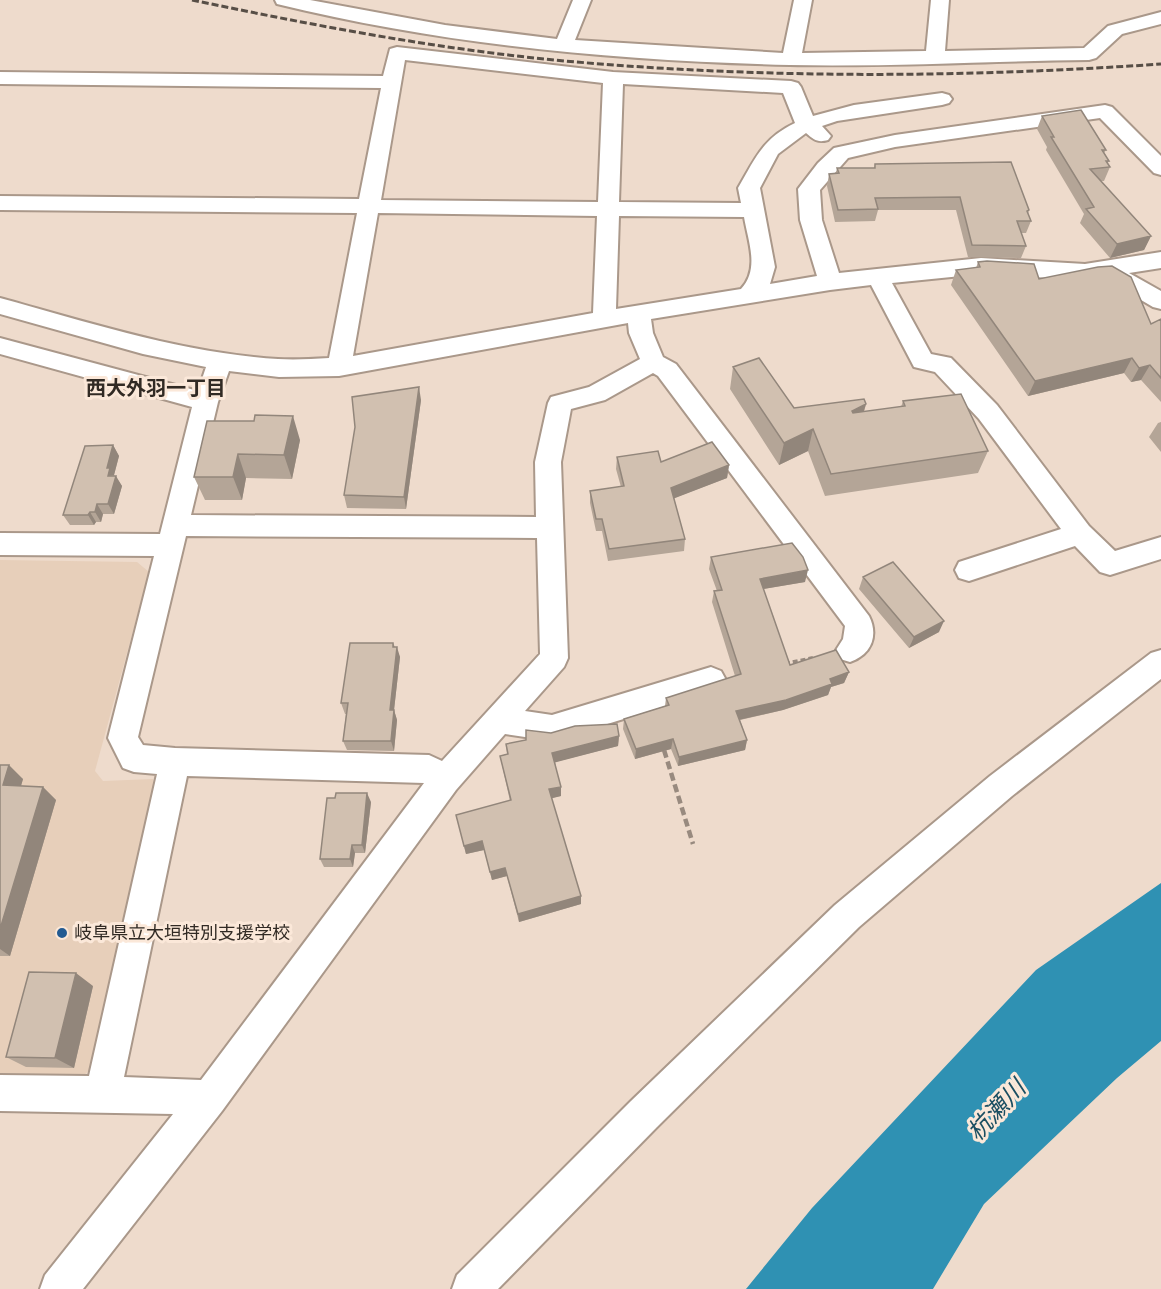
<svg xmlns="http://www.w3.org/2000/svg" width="1161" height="1289" font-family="Montserrat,'Noto Sans JP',sans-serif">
<rect width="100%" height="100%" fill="#eedbcc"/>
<path fill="#e7cfba" d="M0 560 137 562 149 572 95 771 103 781 153 779 157 798 91 1069 78 1080 0 1079Z"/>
<path fill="#2f91b3" d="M1161 883V1041L1117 1078 984 1204 933 1289H746L812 1208 1036 970Z"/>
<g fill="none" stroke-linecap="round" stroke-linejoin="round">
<defs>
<path id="street" d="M275 0H310L445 25 557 39 573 0H591L575 40 783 53 794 0H812L802 53 926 51 931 0H949L945 51 1084 48 1108 26 1161 12V24L1122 34 1096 58 1089 60C989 61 889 67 790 65 619 61 444 45 277 4Z
M397 47 613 72 791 81 798 83 801 87 813 116 854 105 942 93 949 95 952 99 949 103 942 105 837 121 822 126 831 136 828 140C818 143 814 140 806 133L778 154 760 188 775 267 770 284 817 276 800 220 798 189 818 163 834 148 895 135 1105 105 1112 107 1161 156V175L1154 173 1100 118 895 147 848 158 820 190 822 220 839 273 981 258 1085 264 1161 252V268L1129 273 1161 291V309L1153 307 1102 277 1085 280 981 274 892 283 931 354 951 358 997 405 1089 526 1115 551 1161 537V559L1110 575 1100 572 1075 546 969 581 959 578 955 570 959 562 1061 529 979 419 935 372 914 367 871 285 830 290 651 319 653 333 663 357 676 364 869 616C879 636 871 655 850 662L840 659 836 650 843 639 845 626 658 376 653 373 605 400 571 409 561 462 568 658 564 667 525 711 552 715 711 667 721 671 726 680 721 689 552 741 505 734 456 790 222 1111 83 1289H40L45 1275 173 1114 0 1111V1075L89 1076 157 774 134 772 123 768 108 738 154 556 0 555V533L160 534 192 407 0 354V338L198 391 206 367 143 354 0 314V298C91 323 183 353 278 359 295 360 312 359 329 358L357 213 0 210V196L359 199 381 88 0 84V72L383 76 390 49ZM405 60 603 83 598 202 381 200ZM623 84 783 93 795 123C763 138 755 159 738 188L741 203 619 202ZM378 213 597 216 593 313 353 356ZM619 216 744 217C748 241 760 269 741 289L616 309ZM628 323 629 333 640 359 589 387 551 397 548 403 535 462 536 517 191 515 218 402 229 371 279 377 339 376ZM186 536 537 538 540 654 442 761 429 755 175 748 143 745 138 737ZM187 776 424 783 201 1080 124 1077Z
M1161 650V679L1012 796 859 927 657 1127 498 1289H452L457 1275 631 1101 835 905 990 776 1151 653Z"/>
</defs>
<use href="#street" stroke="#aa988a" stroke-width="4"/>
<path stroke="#988a7f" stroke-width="4" stroke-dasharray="5 3" stroke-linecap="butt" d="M785 664 813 658
M663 747 664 751"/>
<path stroke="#988a7f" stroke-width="4.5" stroke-dasharray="8 4" stroke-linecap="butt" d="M664 750 693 844"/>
<use href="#street" fill="#fff" fill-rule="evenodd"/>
<path stroke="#574e46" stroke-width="3" stroke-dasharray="7 3" stroke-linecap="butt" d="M192 0C312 25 432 48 554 60 760 79 956 78 1161 64"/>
</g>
<path fill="#b4a597" d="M1042 116 1106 150 1104 153 1109 161 1107 164 1110 167 1104 181H1100L1151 236 1144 250 1110 258 1080 223 1084 214 1046 150 1047 147 1037 129Z
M875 164 1029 210 1028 214 1031 221 1026 233H1021L1026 246 1021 258 968 257 956 210H878L875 221 835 222 827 186 829 174 836 173 837 168H874Z
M978 262 1039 279 1151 324 1161 319V402L1141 380 1131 382 1124 373 1028 396 951 285 956 270 976 268Z
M733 367 794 408 866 404 864 412 901 407 903 401 988 451 978 473 825 496 808 451 779 465 730 389Z
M421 400 406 509 347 508 344 495Z
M207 421 300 440 292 479 246 478 242 500H205L194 477Z
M1161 422V452L1149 437 1158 423Z
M113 445 119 456 114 475 122 486 114 514H103L101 522H96L94 525H70L63 515Z
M617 457 661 462 729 465 727 478 674 498 685 539 684 551 608 561 602 531H596L590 503V491L621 487 616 469Z
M711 557 805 582 763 589 790 665 849 672 844 683 831 687 828 695 783 710 740 720 747 740 745 750 678 766 671 749 635 759 623 729 624 719 665 706 666 698 735 676 712 602 714 591H717L709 569Z
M863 577 939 632 909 648 859 589Z
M393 643 400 657 394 710 397 720 394 751 347 750 343 741 346 714H345L341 703Z
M619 736 618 746 555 762 561 796 551 798 581 904 519 922 507 876 492 880 484 850 466 854 456 815 510 801 500 756 507 754 506 744 526 740Z
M0 765 23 779 21 786 43 787 56 800 10 956H0Z
M371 802 365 853H355L353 867H324L320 859Z
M93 986 74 1068 26 1067 6 1057Z"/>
<path fill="#92867b" d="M1151 236 1144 250 1110 258 1117 244Z
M1132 358 1124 373 1028 396 1035 381Z
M1150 365 1141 380 1131 382 1139 368Z
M419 387 421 400 406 509 404 497Z
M866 404 859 426 852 411Z
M293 416 300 440 292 479 284 455Z
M813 429 808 451 779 465 784 443Z
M113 445 119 456 114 475 108 476 107 468Z
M238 454 246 478 242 500 233 477Z
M729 465 727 478 670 500 671 488Z
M116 476 122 486 114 514 108 504Z
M97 504 103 514 101 522 95 512Z
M90 512 96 522 94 525 88 515Z
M808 570 805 582 757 590 760 579Z
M944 621 939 632 909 648 914 637Z
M393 643 396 654 397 647 400 657 394 710 397 720 394 751 391 741 390 710Z
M849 672 844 683 831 687 828 695 783 710 734 721 736 711Z
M619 736 618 746 553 763 552 753Z
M673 739 671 749 635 759 636 749Z
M747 740 745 750 678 766 679 757Z
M9 765 23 779 17 799 3 785Z
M43 787 56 800 10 956 0 949V929Z
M561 787V796L549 799V789Z
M367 793 371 802 365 853 362 845Z
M482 841 484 850 466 854 464 846Z
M352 845 355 853 353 867 350 859Z
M505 868 507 876 492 880 490 872Z
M581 896V904L519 922 518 914Z
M76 973 93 986 74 1068 55 1058Z"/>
<path fill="#d1c0b0" stroke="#92867b" stroke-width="1.5" d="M1081 110 1106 150H1102L1109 161H1106L1110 167 1090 169 1151 236 1117 244 1086 209 1094 207 1051 137H1054L1042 116Z
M1011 162 1029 210 1027 211 1031 221H1017L1026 246 972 245 960 197 875 198 878 209 838 210 829 174 839 173 837 168H875V164Z
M987 261 1034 264 1039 279 1098 267 1112 266 1131 277 1151 324 1161 319V378L1150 365 1139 368 1132 358 1035 381 956 270 980 267 978 262Z
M759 358 794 408 864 399 866 404 852 411 853 413 905 406 903 401 961 394 988 451 831 474 813 429 784 443 733 367Z
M419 387 404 497 344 495 355 427 352 397Z
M255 415 293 416 284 455 238 454 233 477H194L207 421H254Z
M712 442 729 465 671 488 685 539 609 549 602 519H596L590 491 624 486 617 457 658 451 661 462Z
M113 445 107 468H110L108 476H116L108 504H97L95 512H90L88 515H63L85 446Z
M792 543 803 557 808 570 760 579 790 665 836 650 849 672 830 679 832 684 786 700 736 711 747 740 679 757 673 739 636 749 624 719 669 705 666 698 741 674 714 591 722 590 711 557Z
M893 562 944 621 914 637 863 577Z
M350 643H393V647H397L390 710H394L391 741H343L348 703H341Z
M617 724 619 736 552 753 561 787 549 789 581 896 518 914 505 868 490 872 482 841 464 846 456 815 511 800 500 756 508 754 506 744 526 740V730L551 733 575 726Z
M0 765H9L3 785 43 787 0 929Z
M336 793H367L362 845H352L350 859H320L327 798H335Z
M29 972 76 973 55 1058 6 1057Z"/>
<circle fill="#235b92" stroke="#fbe8d9" stroke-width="2" cx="62" cy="933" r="6"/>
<g text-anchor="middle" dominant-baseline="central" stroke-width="6" stroke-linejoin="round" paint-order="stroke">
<g font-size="18" fill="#312a24" stroke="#fbe8d9" text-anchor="start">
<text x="74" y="933">岐阜県立大垣特別支援学校</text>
</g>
<g font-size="20" font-weight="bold" fill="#312a24" stroke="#fbe8d9">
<text x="156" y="388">西大外羽一丁目</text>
</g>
<g font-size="24" font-style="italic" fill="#1b4f62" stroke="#fbe8d9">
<text transform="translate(996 1110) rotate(-47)">杭瀬川</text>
</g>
</g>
</svg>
